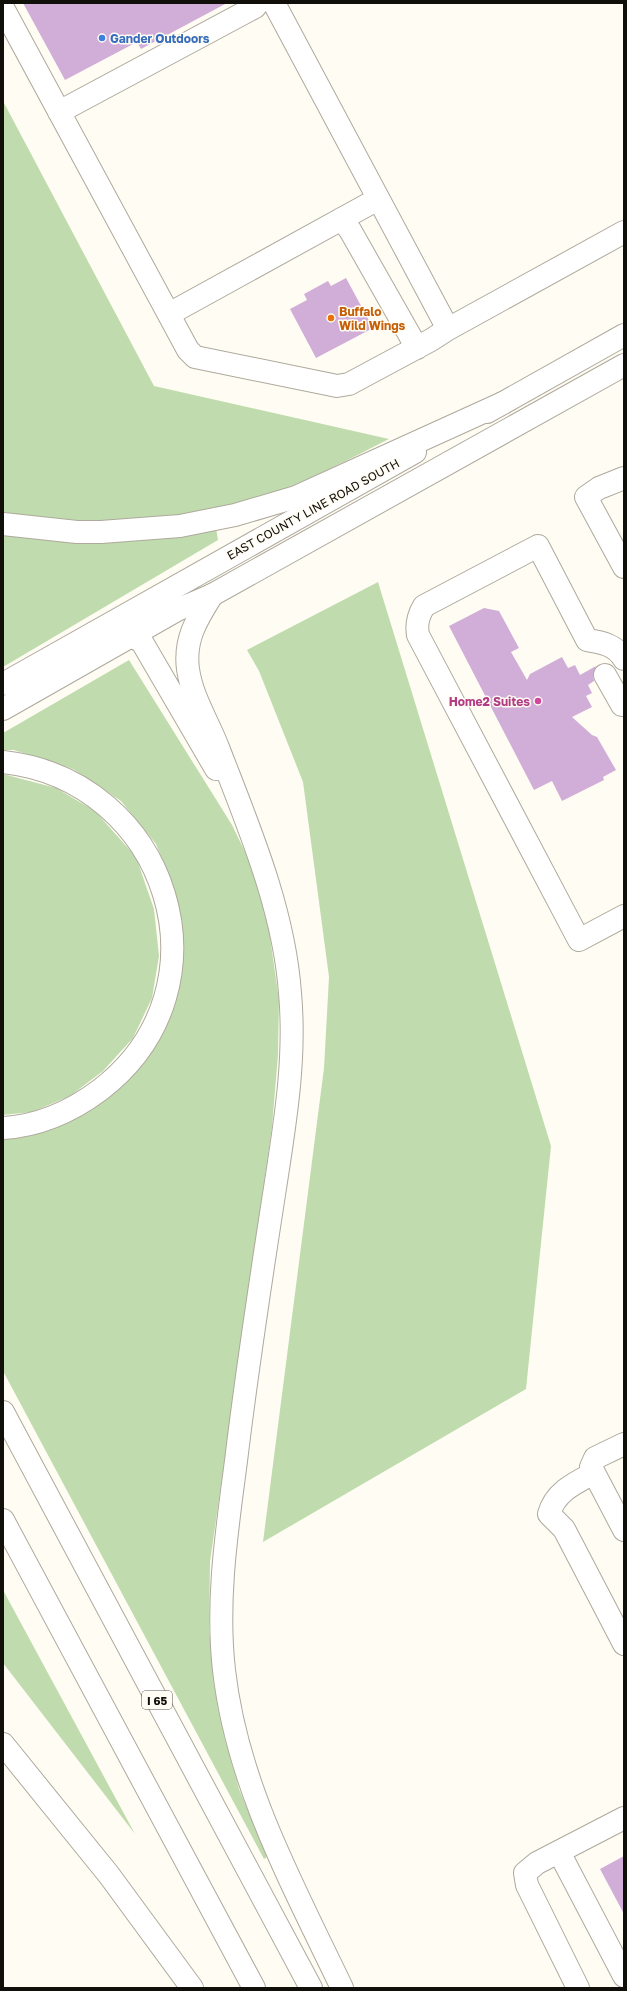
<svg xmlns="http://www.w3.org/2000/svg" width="627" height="1991" font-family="'Golos Text',sans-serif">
<rect width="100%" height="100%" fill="#fffcf3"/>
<path fill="#c0dcae" d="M3 101 154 386 389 439C352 458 315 477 276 492 205 518 123 525 48 518 33 516 18 515 3 512Z
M216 528 218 540 3 667V533L59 541 148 540Z
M378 582 551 1146 526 1389 263 1542 324 1068 329 977 303 782 259 671 247 650Z
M129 660 232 825 251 864 268 923 279 1000 278 1055 272 1127 210 1562 209 1631 217 1693 227 1742 239 1789 267 1857 264 1859 3 1371V1137L46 1129 77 1118 117 1089 147 1056 172 1014 184 949 175 890 156 844 121 801 73 769 14 750H3V733Z
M3 774 56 788 95 811 136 857 154 909 159 956 152 998 133 1038 103 1071 70 1096 32 1112 3 1115Z
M3 1590 135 1834 3 1663Z"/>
<path fill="#d1aed8" d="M23 3H227L141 49 137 42 65 80Z
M346 278 373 328 316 358 290 309 307 300 304 294 328 281 331 286Z
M484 608 499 611 519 648 511 652 527 680 530 674 562 657 568 668 575 665 580 675 596 666 593 675 594 681 588 685 592 693 586 696 592 707 572 717 592 735 597 737 616 770 603 777 604 780 562 801 552 781 534 790 449 626Z
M624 1856V1914L600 1869Z"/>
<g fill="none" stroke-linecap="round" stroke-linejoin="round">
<defs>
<path id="minor" d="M274 3 448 329 624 232
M3 8 188 350 195 357 337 386 349 384 431 340 448 329
M59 112 255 7 258 3
M341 219 350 230 417 348
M169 314 378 199
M624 478 599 488 586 497 624 567
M624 659C616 645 601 642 587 640L538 546 424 606C418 616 416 624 418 635L579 940 624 916
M605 675 622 705
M624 1444 595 1458 591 1467 624 1530
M594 1473C575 1483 555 1492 549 1514L564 1529 624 1644
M559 1852 624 1976
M578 1988 527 1885 525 1873 537 1863 624 1818"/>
<path id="major" d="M487 412 624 335
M3 684 415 452
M3 709 177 610 212 595 624 365"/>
<path id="highway" d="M3 524 77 532H101L180 526 235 515 296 497 503 403
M212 595C197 619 184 639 188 669 192 698 209 723 219 750 249 828 284 909 290 993 296 1059 285 1123 275 1188 261 1278 247 1369 236 1461 227 1530 216 1600 224 1670 237 1785 293 1885 342 1988
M94 633C111 631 126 632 142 642L216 769
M3 762C168 780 235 987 100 1090 72 1111 38 1126 3 1128
M3 1412 311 1988
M3 1520 254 1988
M3 1744 109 1875 192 1988"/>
</defs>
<use href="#minor" stroke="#aea99c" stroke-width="24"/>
<use href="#major" stroke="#aea99c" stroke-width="24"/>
<use href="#highway" stroke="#aea99c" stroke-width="24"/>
<use href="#minor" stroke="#fff" stroke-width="22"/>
<use href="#major" stroke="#fff" stroke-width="22"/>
<use href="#highway" stroke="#fff" stroke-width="22"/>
</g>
<circle fill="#3f7fe0" stroke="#fffcf3" stroke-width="1.5" cx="102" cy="38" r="4"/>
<circle fill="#e8710a" stroke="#fffcf3" stroke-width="1.5" cx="331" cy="318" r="4"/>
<circle fill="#d1479c" stroke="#fffcf3" stroke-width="1.5" cx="538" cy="701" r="4"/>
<g text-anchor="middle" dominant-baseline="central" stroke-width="3" stroke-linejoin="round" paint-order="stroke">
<rect fill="#fffcf3" stroke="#585650" stroke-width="1" x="142" y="1691" width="30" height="18" rx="3"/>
<g font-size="11" font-weight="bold" fill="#100f0a">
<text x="157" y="1700">I 65</text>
</g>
<g font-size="12" font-weight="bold" fill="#366cbe" stroke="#fffcf3" text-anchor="start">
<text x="110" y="38">Gander Outdoors</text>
</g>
<g font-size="12" font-weight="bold" fill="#c56008" stroke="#fffcf3" text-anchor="start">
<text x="339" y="311">Buffalo<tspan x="339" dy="14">Wild Wings</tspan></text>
</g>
<g font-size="12" fill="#100f0a" stroke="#fffcf3">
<text transform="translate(313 509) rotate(-29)">EAST COUNTY LINE ROAD SOUTH</text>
</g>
<g font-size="12" font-weight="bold" fill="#b23c85" stroke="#fffcf3" text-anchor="end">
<text x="530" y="701">Home2 Suites</text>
</g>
</g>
<rect width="627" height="1991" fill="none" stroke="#100f0a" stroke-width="8"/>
</svg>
